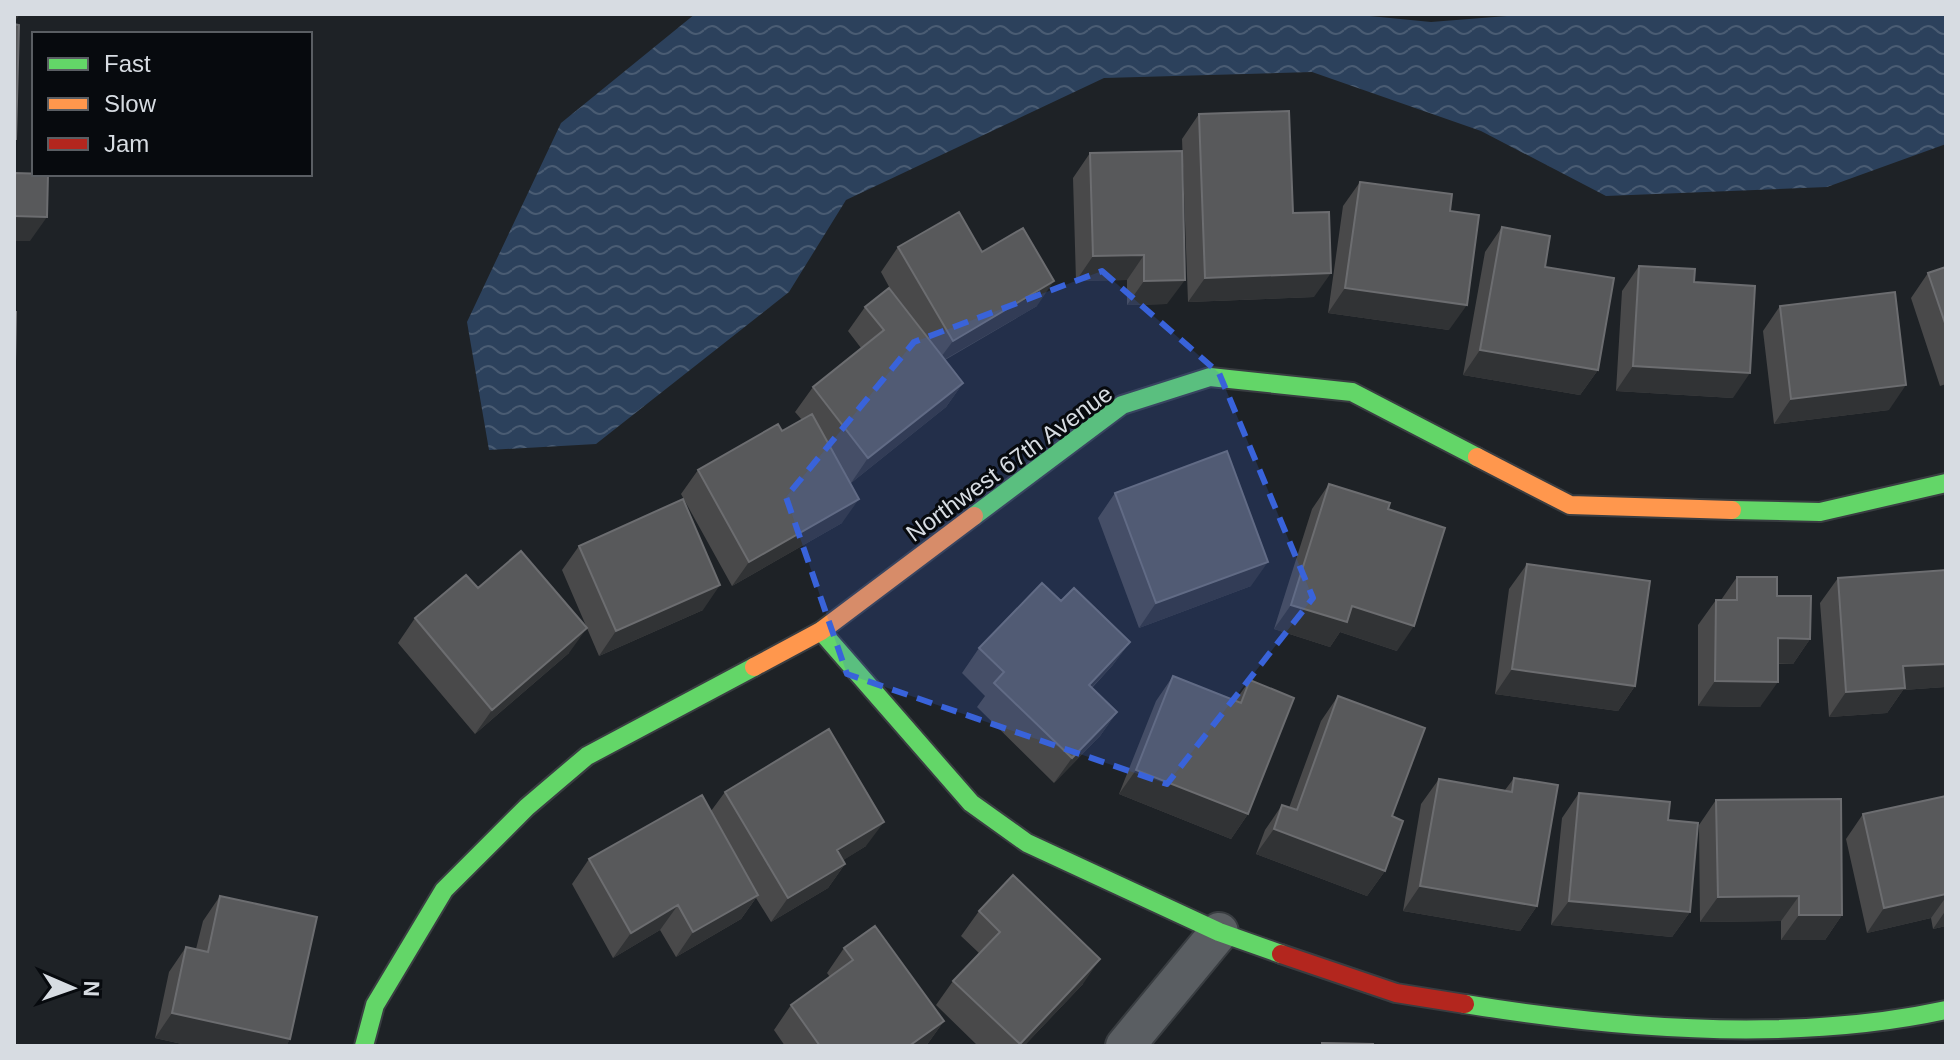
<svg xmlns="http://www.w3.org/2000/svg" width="1960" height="1060" font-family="Arial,sans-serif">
<defs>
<pattern id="water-waves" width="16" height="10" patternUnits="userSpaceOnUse" patternTransform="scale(2)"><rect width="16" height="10" fill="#2c415c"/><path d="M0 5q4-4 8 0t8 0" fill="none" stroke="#4a5c73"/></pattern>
</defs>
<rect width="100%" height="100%" fill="#1e2226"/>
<path fill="url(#water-waves)" d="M695 14H1349L1431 22 1534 14H1946V144L1827 187 1606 196 1481 131 1312 72 1104 78 846 200 789 292 596 444 489 450 467 322 561 123Z"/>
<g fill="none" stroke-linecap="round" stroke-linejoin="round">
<defs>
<path id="street" d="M1125 1046 1219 932"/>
<path id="fast" d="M1732 510 1820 512 1946 483
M974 516 1122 405 1210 377 1352 392 1477 457
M821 631 971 803 1027 843 1219 932 1281 954
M1465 1004C1617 1029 1794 1043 1946 1010
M364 1046 375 1005 444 890 527 807 587 756 754 667"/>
<path id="slow" d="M1477 457 1570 505 1732 510
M754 667 821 631 974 516"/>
<path id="jam" d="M1281 954 1396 993 1465 1004"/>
</defs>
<use href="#street" stroke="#393d41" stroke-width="42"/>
<use href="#fast" stroke="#393d41" stroke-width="22"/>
<use href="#slow" stroke="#393d41" stroke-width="22"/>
<use href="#jam" stroke="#393d41" stroke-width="22"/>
<use href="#street" stroke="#5a5e62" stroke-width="38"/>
<use href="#fast" stroke="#63d668" stroke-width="18"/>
<use href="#slow" stroke="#ff974d" stroke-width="18"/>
<use href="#jam" stroke="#b3261e" stroke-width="18"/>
</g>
<path fill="#49494a" d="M1199 114 1293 213 1314 297 1188 302 1182 139Z
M1182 151 1167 304 1127 305V280L1076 281 1073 178 1090 153Z
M1360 182 1450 211 1449 330 1328 313 1343 206Z
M1502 227 1545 267 1598 370 1580 395 1463 375 1485 252Z
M898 247 982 252 1037 306 945 360 963 383 946 407 851 483 842 523 732 586 681 494 698 470 782 431 802 420 795 412 813 387 861 348 848 331 865 307 893 294 881 272Z
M1639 266 1694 282 1733 398 1616 391 1622 291Z
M1946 267V384L1940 386 1911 298 1928 273Z
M1780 306 1889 410 1774 424 1763 331Z
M1329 484 1388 509 1397 651 1340 632 1330 647 1274 629 1312 509Z
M1115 493 1251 586 1139 628 1098 518Z
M579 546 703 610 599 656 562 570Z
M1527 564 1635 686 1618 711 1495 694 1509 589Z
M1946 570V686L1945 687 1903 690 1887 713 1829 717 1820 603 1838 578Z
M1737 577 1777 596 1810 639 1793 664H1778L1760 707 1698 706V625L1716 600H1721Z
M1061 601 1130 642 1112 666 1092 688 1117 712 1100 736 1054 783 977 707 985 696 962 673 979 648Z
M415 618 569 653 475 734 398 643Z
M1173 676 1235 701 1250 680 1248 814 1231 839 1119 794 1156 701Z
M1338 696 1392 816 1385 871 1367 896 1256 854 1265 830 1282 805 1289 808 1321 721Z
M1514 778 1537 906 1520 931 1403 911 1421 804 1439 779 1505 790Z
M725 792 866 846 843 860 845 864 828 888 771 922 756 898 741 919 676 957 660 930 613 958 572 884 589 859 711 811Z
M1579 793 1668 820 1690 912 1672 937 1551 925 1562 818Z
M1946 796V926L1933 929 1931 918 1867 933 1846 839 1863 814Z
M1716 800 1842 915 1825 940H1781V921L1700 922 1699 825Z
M220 896 290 1039 286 1046H191L155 1038 169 972 186 947 196 949 203 921Z
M979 911 1083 984 1024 1046H978L936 1005 953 981 979 953 961 936Z
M844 948 944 1021 926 1046H785L774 1030 791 1005 830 977 827 973Z"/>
<path fill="#313335" d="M14 14H20L14 23Z
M14 216 47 217 30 241H14Z
M1144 255 1127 280 1076 281 1093 256Z
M1331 273 1314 297 1188 302 1205 278Z
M1185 280 1167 304 1127 305 1144 281Z
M1054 281 1037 306 935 365 953 341Z
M1345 288 1467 305 1449 330 1328 313Z
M1480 350 1598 370 1580 395 1463 375Z
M1633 366 1750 373 1733 398 1616 391Z
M963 383 946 407 851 483 868 458Z
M1906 385 1889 410 1774 424 1791 399Z
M859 499 842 523 732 586 749 562Z
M1268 562 1251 586 1139 628 1156 603Z
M720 585 703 610 599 656 616 631Z
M1291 605 1352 606 1414 626 1397 651 1340 632 1330 647 1274 629Z
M587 628 569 653 475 734 492 710Z
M1778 638 1810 639 1793 664 1761 663Z
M1130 642 1112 666 1071 709 1089 685Z
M1946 664V686L1945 687 1903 690 1887 713 1829 717 1846 692 1903 666Z
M1512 669 1635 686 1618 711 1495 694Z
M1715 681 1778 682 1760 707 1698 706Z
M1117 712 1100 736 1054 783 1072 758Z
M1136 770 1248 814 1231 839 1119 794Z
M884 822 866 846 820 875 837 850Z
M1274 829 1385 871 1367 896 1256 854Z
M845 864 828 888 771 922 788 898Z
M1420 886 1537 906 1520 931 1403 911Z
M1946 894V897L1931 918 1867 933 1884 908Z
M758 895 741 919 676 957 693 932Z
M1799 896 1781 921 1700 922 1718 897Z
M1569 901 1690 912 1672 937 1551 925Z
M678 905 660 930 613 958 631 933Z
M1946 910V926L1933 929Z
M1799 915H1842L1825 940H1781Z
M1100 959 1083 984 1024 1046H1018Z
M172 1013 290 1039 286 1046H191L155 1038Z
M944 1021 926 1046H909Z"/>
<path fill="#58595b" stroke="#6c6d70" stroke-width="2" d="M14 24 19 25 16 139H14Z
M1289 111 1293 213 1329 212 1331 273 1205 278 1199 114Z
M1182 151 1185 280 1144 281V255L1093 256 1090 153Z
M14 173 48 174 47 217 14 216Z
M1360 182 1452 194 1450 211 1479 215 1467 305 1345 288Z
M959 212 982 252 1023 228 1054 281 953 341 898 247Z
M1502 227 1550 236 1545 267 1614 278 1598 370 1480 350Z
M1639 266 1695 269 1694 282 1755 286 1750 373 1633 366Z
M1946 267V326L1928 273Z
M889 288 963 383 868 458 813 387 884 330 865 307Z
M1895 292 1906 385 1791 399 1780 306Z
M14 312H16L14 412Z
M812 414 859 499 749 562 698 470 778 424 782 431Z
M1227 451 1268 562 1156 603 1115 493Z
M1329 484 1390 503 1388 509 1445 528 1414 626 1352 606 1347 622 1291 605Z
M683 499 720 585 616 631 579 546Z
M521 551 587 628 492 710 415 618 466 575 478 588Z
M1527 564 1650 581 1635 686 1512 669Z
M1946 570V664L1903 666 1905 688 1846 692 1838 578Z
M1737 577H1777V596H1811L1810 639 1778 638V682L1715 681 1716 600H1737Z
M1042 583 1061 601 1074 588 1130 642 1089 685 1117 712 1072 758 994 683 1004 672 979 648Z
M1173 676 1241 703 1250 680 1294 698 1248 814 1136 770Z
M1338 696 1425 728 1392 816 1403 821 1385 871 1274 829 1282 805 1297 810Z
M829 729 884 822 837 850 845 864 788 898 725 792Z
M1514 778 1558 785 1537 906 1420 886 1439 779 1512 792Z
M1579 793 1670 802 1668 820 1698 823 1690 912 1569 901Z
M702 795 758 895 693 932 678 905 631 933 589 859Z
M1946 796V894L1884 908 1863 814Z
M1841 799 1842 915H1799V896L1718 897 1716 800Z
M1013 875 1100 959 1020 1044 953 981 1000 932 979 911Z
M220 896 317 917 290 1039 172 1013 186 947 208 952Z
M875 926 944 1021 909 1046H820L791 1005 853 960 844 948Z
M1322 1043 1373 1044V1046H1322Z"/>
<path fill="#3963da" fill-opacity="0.2" stroke="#3963da" stroke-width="6" stroke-dasharray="16 10" stroke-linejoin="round" d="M1102 271 1219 373 1313 598 1167 784 847 674 786 497 914 342Z"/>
<g text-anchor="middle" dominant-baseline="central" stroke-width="6" stroke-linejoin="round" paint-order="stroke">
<g font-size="24" fill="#d7dce2" stroke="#070a0e">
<text transform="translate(1009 463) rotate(-36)">Northwest 67th Avenue</text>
</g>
</g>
<rect width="1960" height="1060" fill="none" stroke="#d7dce2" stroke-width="32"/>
<rect x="32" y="32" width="280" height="144" fill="#070a0e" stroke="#5a5e63" stroke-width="2"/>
<rect x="48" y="58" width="40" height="12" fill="#63d668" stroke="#5a5e63" stroke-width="2"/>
<text x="104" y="72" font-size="24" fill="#d7dce2">Fast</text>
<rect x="48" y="98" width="40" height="12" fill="#ff974d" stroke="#5a5e63" stroke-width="2"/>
<text x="104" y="112" font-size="24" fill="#d7dce2">Slow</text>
<rect x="48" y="138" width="40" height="12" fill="#b3261e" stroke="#5a5e63" stroke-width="2"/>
<text x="104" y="152" font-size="24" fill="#d7dce2">Jam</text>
<g transform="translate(72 988) rotate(92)" stroke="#070a0e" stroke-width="6" paint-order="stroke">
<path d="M0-6L14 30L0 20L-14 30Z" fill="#d7dce2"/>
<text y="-12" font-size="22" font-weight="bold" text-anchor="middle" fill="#d7dce2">N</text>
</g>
</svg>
